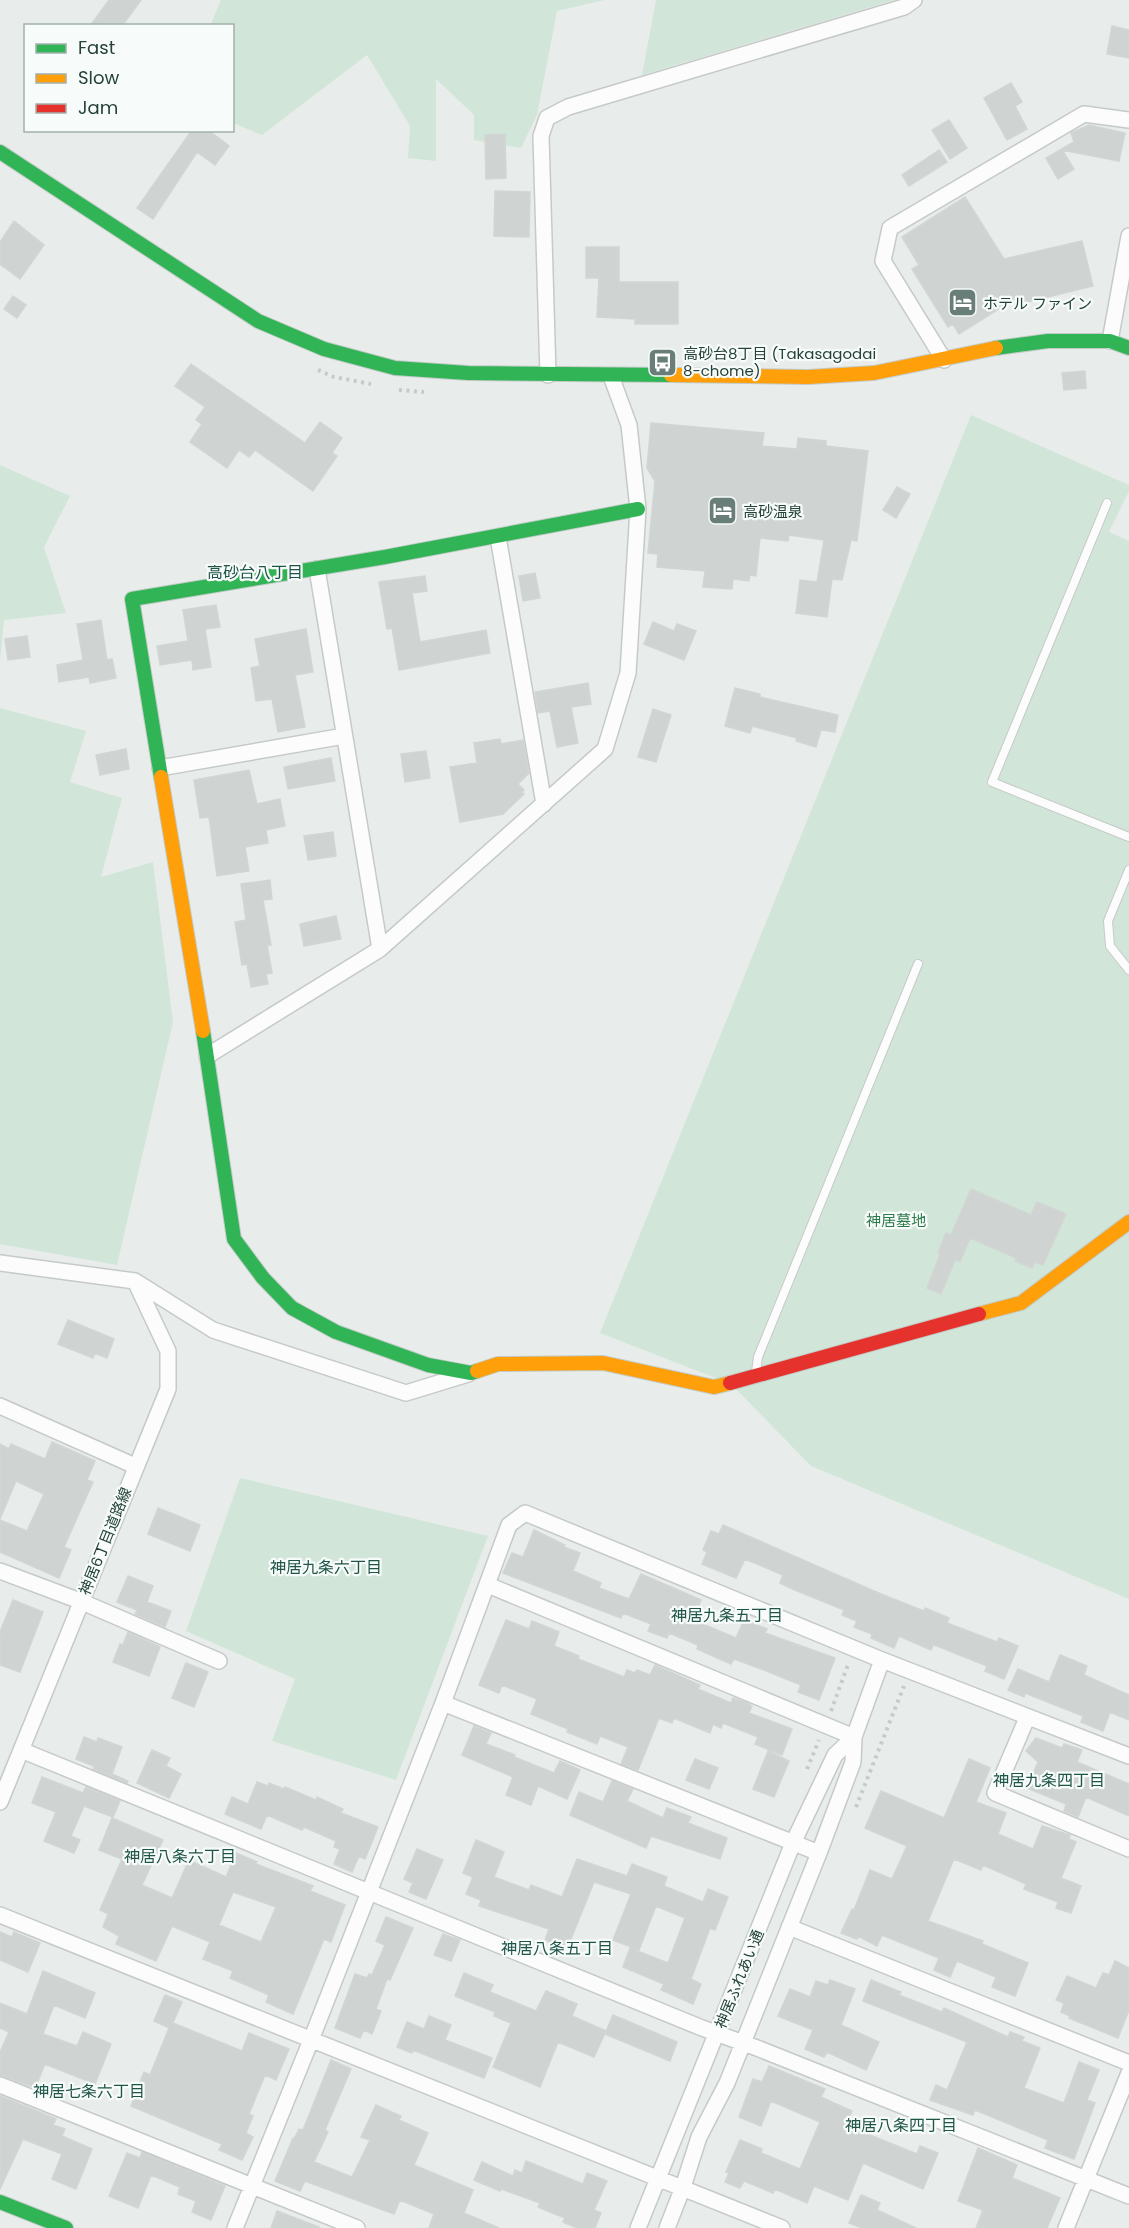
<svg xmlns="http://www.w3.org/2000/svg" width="1129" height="2228" font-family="Poppins,'Noto Sans JP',sans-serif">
<rect width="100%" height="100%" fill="#e8edeb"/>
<path fill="#d1e6d8" d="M221 0H604L557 11 537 115 521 148 474 140V115L436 79V161L408 158 410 126 367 55 262 135 233 123 232 26H210Z
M656 0H894L642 75Z
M971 415 1129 485V491L1109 532 1129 541V1599L811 1466 731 1384 600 1333Z
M0 465 70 496 44 547 66 613 4 620 0 661Z
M0 708 86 731 70 782 122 798 101 877 153 862 173 1022 117 1265 0 1244Z
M240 1478 488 1536 396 1780 272 1741 295 1679 186 1631Z"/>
<path fill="#cfd4d2" stroke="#d1d6d4" stroke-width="1.5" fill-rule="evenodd" d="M109 0H141L122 26H90Z
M1112 26 1129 30V58L1107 54Z
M1011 83 1022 102 1015 106 1027 129 1007 140 984 98Z
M949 120 967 148 950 159 932 130Z
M1089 125 1125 133 1119 161 1062 150 1074 169 1058 179 1046 158 1074 142 1071 133Z
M192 130H208L229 146 215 165 197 152 153 219 137 208Z
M505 134 506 178 486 179 485 135Z
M939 150 947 162 909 186 902 175Z
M495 191 530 192 529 237 494 236Z
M965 197 1004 259 1082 241 1093 286 1023 303 1021 295 959 334 953 324 948 327 912 269 919 265 902 237Z
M14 221 44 245 20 279 0 264V242Z
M586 247H619V282H678V324H635V319L597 317 599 278H586Z
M13 296 26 305 17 318 4 309Z
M191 364 305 443 320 422 342 438 332 453 337 456 313 491 255 450 249 457 239 450 227 468 190 442 202 424 196 420 205 407 175 386Z
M1085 371 1086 388 1064 390 1062 373Z
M651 423 764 433 762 446 797 449 798 438 826 441V446L868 451 857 541 851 540 842 580 832 579 827 617 796 613 800 580 817 582 824 540 789 535 788 541 760 538 756 576 750 575 749 581 733 579 732 589 703 587 705 571 657 567 658 554 648 553 655 481 647 468Z
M897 487 910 494 896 518 883 510Z
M535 573 540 598 523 601 519 576Z
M425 576 427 591 412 593 420 642 486 630 490 653 399 670 392 628 387 629 379 582Z
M216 605 220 627 205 629 211 667 193 670 192 660 160 665 157 646 188 641 183 610Z
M101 620 107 660 112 659 116 678 90 683 89 677 59 682 57 665 83 660 77 624Z
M653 622 674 631 677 624 696 631 684 660 644 644Z
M306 629 313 672 295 675 305 727 278 732 272 699 256 701 251 668 260 666 255 639Z
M27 636 30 657 8 660 5 639Z
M588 683 591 704 571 707 578 743 557 747 550 711 538 713 535 692Z
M735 688 760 694V697L838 715 835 732 821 730 816 747 796 741 797 738 752 726 750 733 725 726Z
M653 709 671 715 656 762 638 757Z
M500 739 501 744 523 740 529 773 518 784 524 790 522 792 524 794 503 814 460 822 450 767 477 763 474 743Z
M126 749 129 769 100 775 96 755Z
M426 751 430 778 405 782 401 754Z
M331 758 335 781 288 789 284 767Z
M249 770 257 804 280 799 285 826 266 830 268 843 245 847 249 871 217 876 209 817 200 818 194 780Z
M333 832 336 856 308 860 304 836Z
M270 880 272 899 263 900 271 945H267L272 973 266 974 268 984 251 987 247 964 242 965 235 922 246 920 241 884Z
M336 916 341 939 304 946 300 924Z
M971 1189 1031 1215 1037 1202 1066 1214 1043 1265 1035 1262 1032 1268 1015 1261 1016 1258 970 1238 960 1262 955 1260 941 1294 927 1288 940 1254 938 1252 946 1233 951 1235Z
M68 1320 114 1339 107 1358 95 1353 93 1358 58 1344Z
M52 1442 95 1461 87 1480 93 1482 64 1547 71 1550 59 1578 0 1552V1520L27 1531 44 1494 16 1481 0 1519V1444L9 1449 11 1444 45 1459Z
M158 1508 200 1525 190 1551 148 1534Z
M723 1525 881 1594 924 1611 925 1608 949 1618 947 1623 997 1642 999 1638 1018 1646 1004 1679 985 1671 987 1666 937 1646 933 1645 931 1650 899 1636 894 1648 871 1638 872 1634 854 1627 857 1621 842 1615 844 1610 795 1590 780 1583 783 1575 745 1559 736 1578 702 1564 707 1552 703 1550 711 1531 719 1534Z
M534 1530 565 1545 564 1547 580 1553 573 1571 601 1583 599 1588 629 1599 641 1574 701 1600 693 1620 736 1638 744 1620 767 1629 765 1633 835 1658 819 1700 798 1692 801 1685 764 1670 734 1659 731 1664 697 1649 698 1645 669 1633 667 1638 648 1631 651 1624 623 1613 621 1618 503 1573 512 1553 523 1557Z
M128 1576 153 1586 147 1602 171 1611 165 1627 135 1614 137 1610 117 1602Z
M13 1600 43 1612 20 1672 0 1665V1632Z
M506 1620 529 1629 532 1621 559 1632 554 1646 579 1656 578 1659 624 1677 627 1670 635 1673 637 1670 650 1675 655 1665 700 1685 698 1689 731 1703 733 1698 747 1703 752 1706 749 1713 792 1729 782 1755 755 1744 758 1737 723 1723 721 1728 713 1724 710 1733 674 1718 672 1723 659 1718 638 1770 621 1764 628 1747 600 1736 597 1744 567 1732 568 1729 531 1714 537 1699 502 1685 499 1693 479 1685Z
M128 1632 160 1647 149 1676 113 1662 120 1644 123 1645Z
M1060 1655 1087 1666 1084 1675 1129 1695V1720L1110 1712 1103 1731 1081 1722 1083 1716 1025 1693 1024 1697 1008 1690 1018 1669 1049 1682Z
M186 1663 208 1672 194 1707 172 1698Z
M474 1726 491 1733 486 1744 515 1755 514 1757 554 1773 560 1761 580 1770 567 1799 538 1786 531 1805 506 1795 513 1777 462 1755Z
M84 1737 97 1742 98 1738 122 1747 112 1774 128 1781 127 1783 93 1769 94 1766 76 1759Z
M1036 1738 1062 1748 1064 1744 1082 1750 1077 1762 1129 1784V1816L1086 1797 1078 1817 1064 1811 1066 1804 1027 1788 1038 1762 1026 1751Z
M152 1750 170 1758 166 1766 181 1774 169 1798 137 1783Z
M768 1751 789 1761 774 1797 753 1789Z
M695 1759 718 1768 709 1789 686 1780Z
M969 1759 990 1768 976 1802 1006 1813 998 1834 1033 1849 1042 1826 1070 1835 1069 1839 1076 1842 1061 1878 1081 1886 1071 1913 1056 1908 1058 1902 1024 1889 1026 1884 983 1865 981 1870 954 1859 928 1921 983 1941 982 1944 1028 1963 1015 1996 992 1987 996 1977 957 1961 950 1977 934 1970 939 1958 882 1935 877 1946 858 1936 857 1939 841 1933 852 1909 854 1910 870 1870 892 1879 907 1846 865 1828 881 1791 944 1818Z
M42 1777 83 1793 86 1787 120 1801 113 1817 84 1806 71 1836 80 1840 74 1853 44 1841 56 1812 32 1803Z
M612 1781 633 1789 627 1801 663 1818 667 1808 691 1817 688 1823 727 1838 720 1859 651 1836 646 1848 570 1815 579 1792 603 1802Z
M257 1782 268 1786 269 1783 284 1789 285 1787 316 1800 317 1797 343 1809 341 1813 378 1827 365 1859 359 1856 352 1872 334 1864 340 1849 334 1847 336 1841 304 1827 302 1830 267 1815 261 1829 225 1814 232 1797 248 1804Z
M112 1818 163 1840 142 1885 172 1898 189 1860 226 1877 236 1853 257 1862 256 1864 313 1886 310 1891 345 1905 331 1942 324 1939 293 2014 266 2002 269 1995 230 1978 233 1971 203 1959 210 1942 172 1926 156 1961 116 1944 119 1936 103 1927 108 1914 100 1910 122 1859 99 1850ZM233 1892 276 1907 261 1942 219 1925Z
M476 1840 504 1852 494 1877 529 1890 531 1885 562 1897 577 1859 627 1876 632 1864 667 1877 664 1886 703 1902 708 1889 728 1897 715 1930 710 1928 691 1979 701 1984 693 2004 661 1990 664 1984 623 1967 630 1948 668 1963 685 1918 656 1906 639 1950 613 1940 631 1894 594 1882 567 1949 545 1940 549 1929 479 1906 481 1900 466 1894 473 1877 463 1873Z
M417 1849 443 1860 426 1899 409 1892 413 1883 404 1879Z
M386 1917 413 1928 390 1980 387 1979 376 2009 381 2011 372 2034 364 2030 360 2038 335 2028 355 1974 367 1978 369 1974 372 1975 385 1945 376 1941Z
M0 1932 12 1937 14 1932 40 1943 28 1972 0 1960Z
M443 1934 460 1940 451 1961 434 1955Z
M1115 1961 1129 1968V2010L1118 2038 1069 2018 1070 2016 1061 2012 1064 2003 1056 2000 1067 1976 1096 1988 1103 1973 1109 1975Z
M43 1971 95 1993 85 2018 54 2005 43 2034 77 2046 83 2032 111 2044 95 2084 45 2064 35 2088 0 2075V2052L9 2032 0 2028V2003L27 2014Z
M464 1973 493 1985 490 1992 536 2011 546 1991 577 2004 572 2016 606 2031 594 2057 558 2042 540 2087 493 2067 511 2023 494 2016 495 2012 455 1996Z
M830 1980 855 1989 841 2025 879 2042 866 2070 827 2052 824 2057 805 2049 813 2030 778 2016 790 1989 810 1997 816 1981 828 1985Z
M871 1980 901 1992 899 1995 942 2012 944 2008 1008 2037 1010 2032 1024 2037 1022 2041 1040 2048 1024 2088 1064 2103 1079 2062 1099 2070 1087 2100 1095 2103 1074 2159 1045 2148 1048 2140 975 2110 973 2115 930 2100 936 2085 947 2090 967 2042 863 2001Z
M165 1995 182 2002 173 2023 242 2051 249 2033 289 2049 276 2080 265 2075 249 2114 253 2116 246 2133 253 2137 242 2160 219 2150 222 2144 131 2106 144 2072 150 2075 169 2028 154 2021Z
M613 2015 677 2042 670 2061 605 2034Z
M429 2016 451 2025 445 2040 492 2058 484 2078 413 2050 412 2053 397 2047 407 2022 424 2029Z
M331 2060 351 2069 325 2130 328 2132 314 2162 352 2177 370 2140 361 2137 376 2105 401 2116 399 2120 428 2133 414 2165 473 2190 464 2213 499 2228H429L434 2214 400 2200 394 2214 305 2181 300 2191 275 2181 293 2138 294 2139 299 2129 303 2130Z
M769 2066 825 2089 821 2097 852 2111 845 2125 917 2154 920 2146 938 2153 923 2189 863 2163 848 2200 814 2186 807 2203 775 2189 773 2193 744 2181 740 2188 725 2182 729 2173 726 2172 740 2140 762 2149 761 2153 800 2169 820 2122 771 2101 761 2126 739 2117 753 2079 762 2082Z
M0 2096 56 2119 53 2125 65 2129 62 2136 92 2149 76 2189 52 2179 62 2154 23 2139 0 2189Z
M978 2148 1017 2165 1012 2178 1060 2198 1047 2228H976L983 2210 958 2201Z
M142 2152 225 2186 211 2220 192 2212 196 2201 178 2194 180 2187 151 2175 138 2208 109 2196 127 2153 140 2158Z
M526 2161 583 2184 587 2173 607 2181 594 2210 601 2213 595 2228H577L563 2222 565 2218 538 2207 540 2203 501 2189 500 2191 474 2180 482 2162 513 2176 515 2170 522 2173Z
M861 2195 880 2203 877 2210 916 2228H862L849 2223Z
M277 2211 319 2227 318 2228H271Z"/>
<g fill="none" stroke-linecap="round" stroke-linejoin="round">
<defs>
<path id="lane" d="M1107 503 992 782 1129 837
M1129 870 1108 921 1110 946 1129 970
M756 1372 758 1357 918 964"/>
<path id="street" d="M1110 341 1129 236
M944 360 883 261 890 228 1084 114 1129 120
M548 375 541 136 547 118 568 107 904 7 914 0
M498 537 544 804
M317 569 380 949
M160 768 344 736
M207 1056 380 949 605 749 628 673 638 509 629 425 611 376
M0 1263 135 1281 213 1330 406 1393 468 1374
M0 1406 135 1466
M0 1571 80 1601 219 1661
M488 1585 854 1737
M443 1703 819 1853
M1027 1718 995 1793 1129 1849
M21 1750 702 2028 757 2048 1129 2196
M0 1802 168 1389V1351L135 1281
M0 1915 782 2228
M789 1927 1129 2063
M0 2085 357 2228
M235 2228 311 2040 443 1703 509 1525 525 1513 882 1660 1129 1756
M638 2228 793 1843 835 1755 854 1737
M667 2228 683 2187 699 2137 727 2083 819 1853 853 1762 854 1737 882 1660
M1066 2228 1129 2073"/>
<path id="fast" d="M0 152 258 321 324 349 395 368 468 373 671 375
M996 348 1048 341H1110L1129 348
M161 777 132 599 385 557 638 509
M203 1031 234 1239 263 1278 292 1308 336 1332 428 1365 471 1373 477 1371
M0 2202 66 2228"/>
<path id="slow" d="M671 375 808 377 874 373 996 348
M161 777 203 1031
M979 1314 1021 1303 1129 1222
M477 1371 498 1364 603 1363 714 1387 730 1383"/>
<path id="jam" d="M730 1383 979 1314"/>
</defs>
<use href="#lane" stroke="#c5cac8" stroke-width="10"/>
<use href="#street" stroke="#c5cac8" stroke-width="18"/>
<use href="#fast" stroke="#c3cbc8" stroke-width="16"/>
<use href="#slow" stroke="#c3cbc8" stroke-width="16"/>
<use href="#jam" stroke="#c3cbc8" stroke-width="16"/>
<path stroke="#c3ccca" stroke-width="4" stroke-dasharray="3 4.5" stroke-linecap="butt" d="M318 370 334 377 371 384
M399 390 424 392
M831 1711 849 1662
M807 1769 819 1740
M856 1807 904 1686"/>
<use href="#lane" stroke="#fcfcfc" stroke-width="8"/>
<use href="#street" stroke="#fcfcfc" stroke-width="15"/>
<use href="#fast" stroke="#30b455" stroke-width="14"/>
<use href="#slow" stroke="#ff9f0a" stroke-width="14"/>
<use href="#jam" stroke="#e5322d" stroke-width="14"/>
</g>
<defs>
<symbol id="hotel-square" viewBox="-11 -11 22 22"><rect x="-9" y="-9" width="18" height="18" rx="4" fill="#697e78" stroke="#f7fbf9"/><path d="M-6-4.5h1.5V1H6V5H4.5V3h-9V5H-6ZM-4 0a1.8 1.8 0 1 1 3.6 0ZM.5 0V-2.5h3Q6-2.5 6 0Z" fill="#fff"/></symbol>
<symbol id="bus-square" viewBox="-11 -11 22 22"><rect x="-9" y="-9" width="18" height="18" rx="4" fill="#697e78" stroke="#f7fbf9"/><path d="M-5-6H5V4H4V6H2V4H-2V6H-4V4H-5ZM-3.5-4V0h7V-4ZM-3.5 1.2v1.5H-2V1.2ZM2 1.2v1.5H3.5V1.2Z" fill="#fff"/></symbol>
</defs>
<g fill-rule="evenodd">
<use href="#hotel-square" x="946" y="286" width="33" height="33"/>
<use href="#bus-square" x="646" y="346" width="33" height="33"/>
<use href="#hotel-square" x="706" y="494" width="33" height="33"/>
</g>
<g text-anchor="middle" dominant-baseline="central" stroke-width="4.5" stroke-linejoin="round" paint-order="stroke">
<g font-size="15" fill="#24423a" stroke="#f7fbf9" text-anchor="start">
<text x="983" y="303">ホテル ファイン</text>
<text x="683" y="353">高砂台8丁目 (Takasagodai<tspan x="683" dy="17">8-chome)</tspan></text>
<text x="743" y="511">高砂温泉</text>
</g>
<g font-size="15" fill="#2d7a4b" stroke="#f7fbf9">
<text x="896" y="1220">神居墓地</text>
</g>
<g font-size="15" fill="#24423a" stroke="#f7fbf9">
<text transform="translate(105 1541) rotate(-68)">神居6丁目道路線</text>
<text transform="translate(739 1979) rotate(-68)">神居ふれあい通</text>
</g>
<g font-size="16" fill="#1f5548" stroke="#f7fbf9">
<text x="255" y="572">高砂台八丁目</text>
<text x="326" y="1567">神居九条六丁目</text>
<text x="727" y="1615">神居九条五丁目</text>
<text x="1049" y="1780">神居九条四丁目</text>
<text x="180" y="1856">神居八条六丁目</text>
<text x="557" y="1948">神居八条五丁目</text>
<text x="89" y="2091">神居七条六丁目</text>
<text x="901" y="2125">神居八条四丁目</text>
</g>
</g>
<rect x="24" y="24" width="210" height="108" fill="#f7fbf9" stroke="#a3b1ad" stroke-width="1.5"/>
<rect x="36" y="44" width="30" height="9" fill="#30b455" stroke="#a3b1ad" stroke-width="1.5"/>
<text x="78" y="54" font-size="18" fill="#24423a">Fast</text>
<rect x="36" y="74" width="30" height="9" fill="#ff9f0a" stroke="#a3b1ad" stroke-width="1.5"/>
<text x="78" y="84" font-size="18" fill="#24423a">Slow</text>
<rect x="36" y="104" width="30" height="9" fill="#e5322d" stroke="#a3b1ad" stroke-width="1.5"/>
<text x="78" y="114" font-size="18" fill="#24423a">Jam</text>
</svg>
